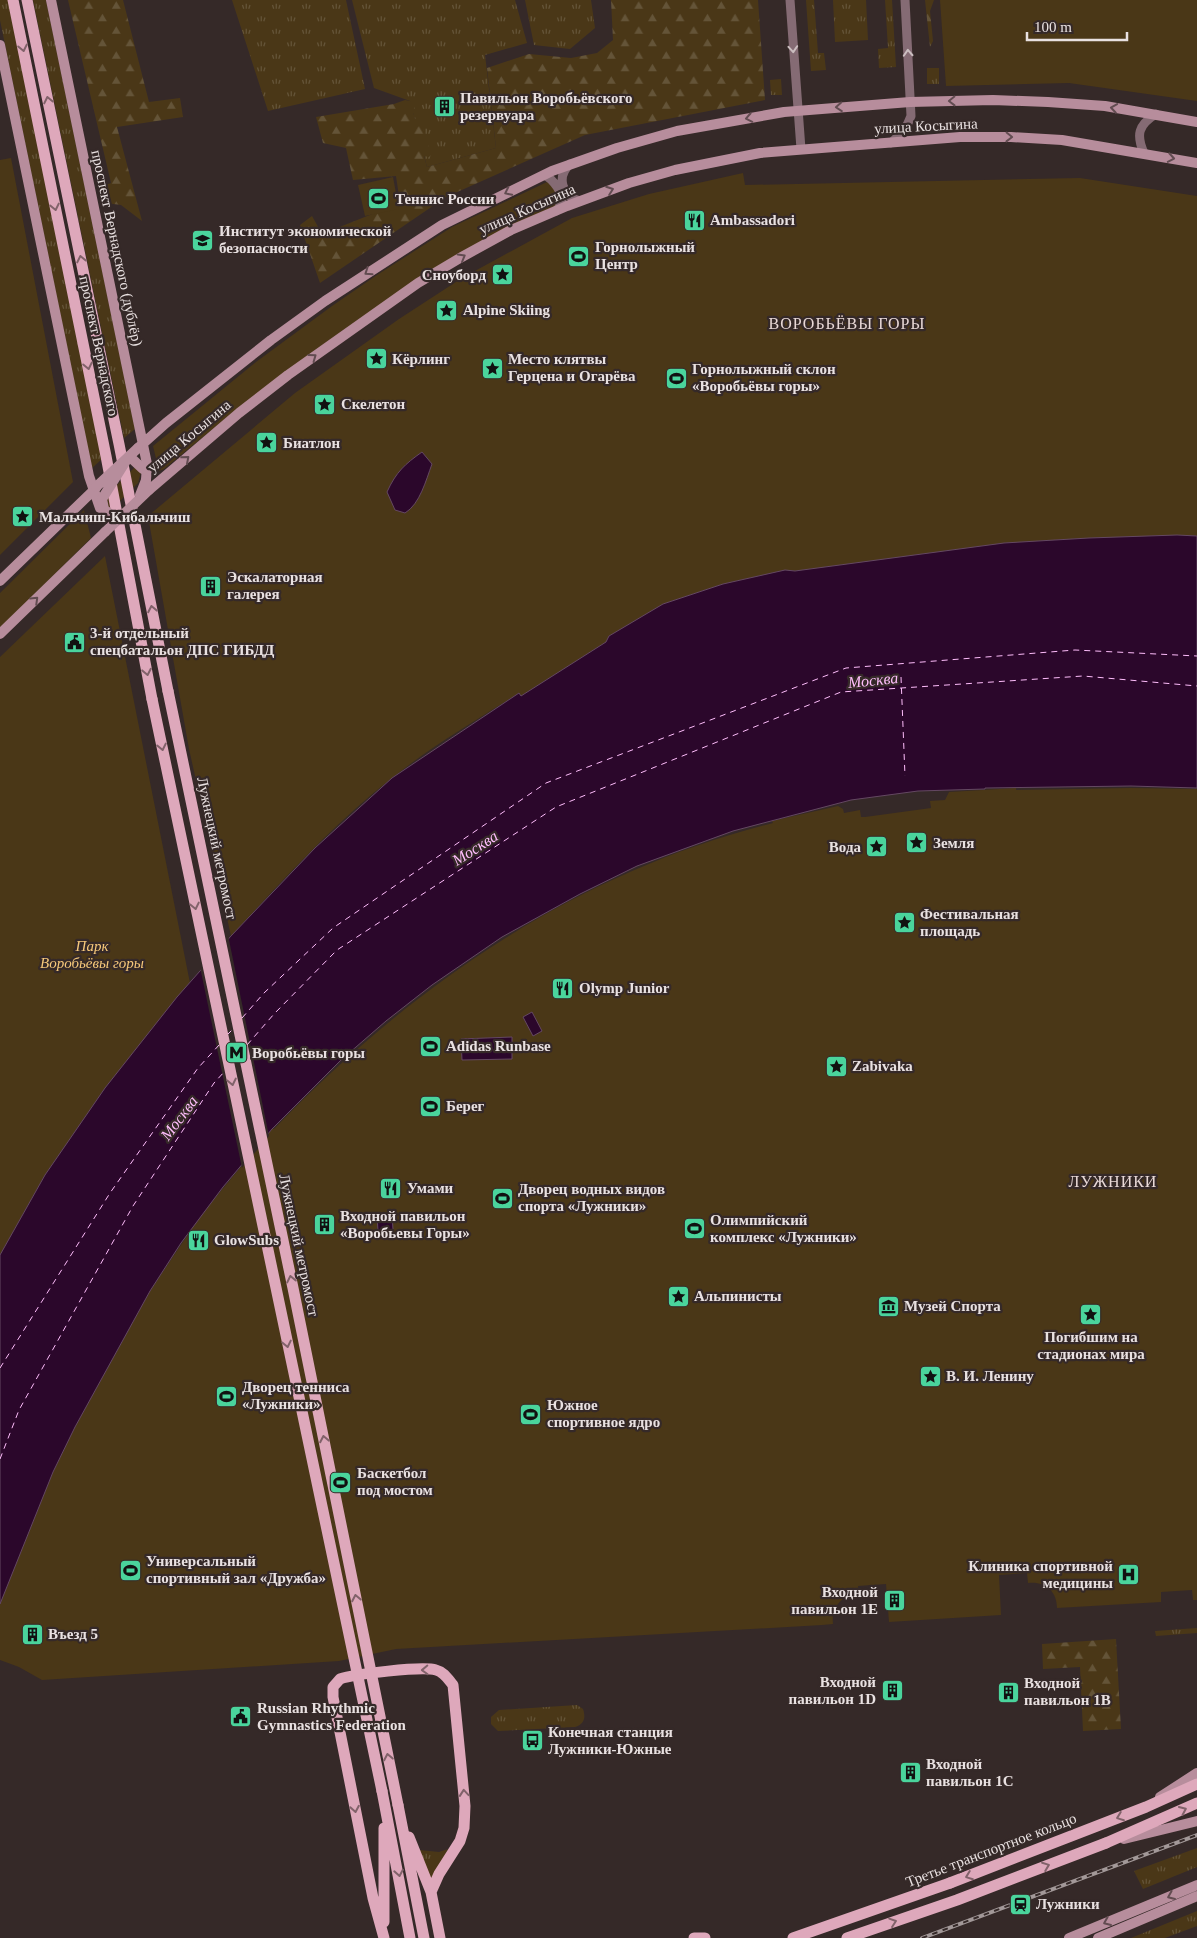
<svg xmlns="http://www.w3.org/2000/svg" width="1197" height="1938" font-family="Georgia,serif">
<defs>
<pattern id="grass-tufts" width="24" height="20" patternUnits="userSpaceOnUse" patternTransform="scale(1.25)"><rect width="24" height="20" fill="#4a3717"/><path d="M3 7l-1-3M5 7V3M7 7l1-3M15 17l-1-3M17 17v-4M19 17l1-3" fill="none" stroke="#645438"/></pattern>
<pattern id="forest-firs" width="22" height="20" patternUnits="userSpaceOnUse" patternTransform="scale(1.25)"><rect width="22" height="20" fill="#4a3717"/><path d="M5 1l3.5 6h-7zM16 11l3.5 6h-7z" fill="#645438"/></pattern>
</defs>
<rect width="100%" height="100%" fill="#352928"/>
<path fill="url(#grass-tufts)" d="M0 0H9L102 459 92 468 0 20Z
M33 0H46L135 429 124 438Z
M232 0H346L365 89 268 111Z
M352 0H515L527 43 485 55 496 148 427 167 410 101 374 88Z
M525 0H591L595 28 570 49 534 45Z
M806 0H814L818 53H824L826 70 811 71Z
M833 0H866L868 40 835 42Z
M885 0H892L896 67 879 68 878 49 888 48Z
M927 68H939V84H927Z
M781 79 782 95H771L770 80Z
M135 467 141 472 138 483 113 508 109 510 106 496Z
M1197 1628V1633L1156 1636 1155 1631Z
M577 1705 583 1709C586 1718 584 1724 575 1727L498 1731 491 1724V1717L499 1710Z
M1197 1848V1867L1143 1889 1134 1871Z
M448 1849 431 1883 419 1850 439 1852Z
M1197 1911V1926L1165 1938H1131Z"/>
<path fill="url(#forest-firs)" d="M68 0H123L149 102 180 98 183 117 117 127 142 221 121 205 106 203 103 186 111 183Z
M611 0H758L765 100 585 135 446 197 320 283 300 225 312 216 322 234 400 203 396 176 353 180 346 148 323 143 316 117 394 104 405 100 410 101 415 105V111L413 112 415 119 421 121 431 155 429 157 424 156 427 167 496 148 487 68 529 54 571 58 597 53 613 40Z
M925 0H934L930 11 933 41 930 47Z
M1116 1639 1121 1729 1083 1731 1080 1667 1043 1669 1042 1644Z"/>
<path fill="#4a3717" d="M940 0H1197V101L1069 83 946 86Z
M11 158 73 482 0 555V160Z
M743 173 745 185 1080 178 1197 196V536L1177 535 795 571 785 570 609 636 606 642 521 696 519 693C476 720 432 746 392 778 333 824 282 881 231 936L189 749 148 516 295 393 399 319 462 278 572 218 649 194Z
M393 177 399 209 365 216 358 185Z
M547 182 552 183 561 203C415 269 288 367 164 469L159 471 153 446 256 362 332 306 377 275 452 227Z
M84 510 91 538 0 628V593Z
M105 556 190 983 105 1088 45 1175 0 1255V657Z
M1016 788V790L1131 788 1197 789V1600H1193L1192 1590 1161 1592V1602L1057 1608C1057 1591 1045 1581 1028 1583L1027 1573 999 1575 1001 1615 889 1622 886 1584 858 1586 859 1595C842 1594 831 1607 833 1624L822 1625 396 1649 339 1661 42 1680 19 1667 0 1660V1604L11 1572 13 1571 53 1472 75 1427 150 1291 201 1215 272 1129H274C412 985 577 872 773 823L772 821 838 806 843 809 844 813 860 810 861 817H865L931 808 930 801 945 800 949 792Z"/>
<path fill="#2b072b" stroke="#644862" d="M422 452 432 464C426 480 420 504 405 513L395 510 387 492C396 472 405 464 422 452Z
M1177 535 1197 536V788L1131 786 985 788V789L918 791 851 800 733 831 637 866 580 894 502 937 432 985 386 1021 341 1060 272 1129 223 1187 181 1243 150 1291 75 1427 53 1472 0 1604V1255L45 1175 105 1088 177 997 231 936 315 848 392 778 519 693 521 696 606 642 609 636 663 604 723 584 785 570 795 571 1004 543 1089 538Z
M532 1012 542 1031 533 1036 523 1017Z
M512 1037V1059L462 1060 461 1039Z
M392 1214 393 1230 378 1231 377 1215Z"/>
<path fill="#352928" d="M228 935 269 1136 242 1168 200 967Z"/>
<g fill="none" stroke-linecap="round" stroke-linejoin="round">
<path stroke="#febdfb" stroke-width="1" stroke-dasharray="6 5" stroke-linecap="butt" d="M901 677 905 776
M242 1018 264 993 333 928 546 783 846 668 1075 650 1197 656
M227 1035 233 1029
M247 1045 274 1014 337 950 556 807 841 692 1083 676 1197 686
M234 1060 239 1054
M0 1368 110 1193 198 1068 220 1044
M0 1459 19 1410 133 1206 214 1083 225 1071"/>
<path stroke="#856b74" stroke-width="9" d="M790 0 801 149
M891 143C901 134 907 128 911 116L905 0
M1144 153C1136 135 1138 125 1156 114
M570 164C556 177 562 196 580 201
M544 175C552 178 565 194 561 204 560 207 558 208 556 211"/>
<path stroke="#b78d9c" stroke-width="10" d="M51 0 147 464 146 480
M0 45 89 476 100 508
M138 448 166 423 271 340 325 301 442 225 552 171 617 148 677 131 784 112 910 102 993 100 1048 102 1105 106 1197 122
M149 490 239 413 288 375 418 283 460 258 511 230 567 206 629 183 675 170 760 153 960 137H1011L1062 140 1197 163
M0 581 96 488
M0 634 105 532
M1069 1938 1197 1885
M1098 1938 1197 1896"/>
<path stroke="#dea8bb" stroke-width="11" d="M13 0 106 456 152 699
M27 0 119 444 168 691
M382 1791 410 1938
M398 1805 424 1938
M409 1837 431 1892 440 1938
M384 1922V1828
M384 1938 373 1898 333 1697V1687L340 1679C354 1674 422 1666 436 1670 444 1672 448 1679 453 1685L465 1806 464 1828 460 1841 439 1874 431 1892
M694 1938H705
M793 1938 950 1883
M847 1938 957 1900 1106 1843"/>
<defs>
<path id="rail" d="M922 1938 1197 1835"/>
</defs>
<use href="#rail" stroke="#a29898" stroke-width="4"/>
<use href="#rail" stroke="#352928" stroke-width="2" stroke-dasharray="5.5" stroke-linecap="butt"/>
<path stroke="#b78d9c" stroke-width="10" d="M129 456 143 469
M96 487 138 448
M140 495 146 480
M117 520 104 509 102 499 129 456
M105 532 149 490
M1160 1797 1197 1773
M1124 1839 1197 1821"/>
<path stroke="#dea8bb" stroke-width="11" d="M168 691 293 1288 398 1805
M152 699 382 1791
M1106 1843 1197 1803
M950 1883 1146 1807 1197 1784"/>
</g>
<defs><path id="oneway-chevron" d="M-2-3.5L2.5 0L-2 3.5" fill="none" stroke-width="1.6" stroke-linecap="round" stroke-linejoin="round" transform="scale(1.25)"/></defs>
<g stroke="#81626a">
<use href="#oneway-chevron" transform="translate(23 48) rotate(78)"/>
<use href="#oneway-chevron" transform="translate(48 100) rotate(-102)"/>
<use href="#oneway-chevron" transform="translate(55 207) rotate(78)"/>
<use href="#oneway-chevron" transform="translate(81 259) rotate(-102)"/>
<use href="#oneway-chevron" transform="translate(88 366) rotate(78)"/>
<use href="#oneway-chevron" transform="translate(152 609) rotate(-101)"/>
<use href="#oneway-chevron" transform="translate(147 672) rotate(79)"/>
<use href="#oneway-chevron" transform="translate(162 747) rotate(78)"/>
<use href="#oneway-chevron" transform="translate(195 906) rotate(78)"/>
<use href="#oneway-chevron" transform="translate(232 1082) rotate(78)"/>
<use href="#oneway-chevron" transform="translate(291 1279) rotate(-102)"/>
<use href="#oneway-chevron" transform="translate(287 1344) rotate(78)"/>
<use href="#oneway-chevron" transform="translate(324 1439) rotate(-101)"/>
<use href="#oneway-chevron" transform="translate(356 1598) rotate(-101)"/>
<use href="#oneway-chevron" transform="translate(425 1670) rotate(178)"/>
<use href="#oneway-chevron" transform="translate(388 1757) rotate(-101)"/>
<use href="#oneway-chevron" transform="translate(464 1793) rotate(-95)"/>
<use href="#oneway-chevron" transform="translate(355 1809) rotate(80)"/>
<use href="#oneway-chevron" transform="translate(1183 1810) rotate(-24)"/>
<use href="#oneway-chevron" transform="translate(1120 1817) rotate(159)"/>
<use href="#oneway-chevron" transform="translate(1046 1866) rotate(-21)"/>
<use href="#oneway-chevron" transform="translate(399 1873) rotate(80)"/>
<use href="#oneway-chevron" transform="translate(969 1876) rotate(159)"/>
<use href="#oneway-chevron" transform="translate(893 1922) rotate(-19)"/>
</g>
<g stroke="#cbbec0">
<use href="#oneway-chevron" transform="translate(793 49) rotate(86)"/>
<use href="#oneway-chevron" transform="translate(908 53) rotate(-93)"/>
</g>
<g stroke="#624c51">
<use href="#oneway-chevron" transform="translate(952 101) rotate(179)"/>
<use href="#oneway-chevron" transform="translate(839 107) rotate(176)"/>
<use href="#oneway-chevron" transform="translate(1114 108) rotate(-171)"/>
<use href="#oneway-chevron" transform="translate(749 118) rotate(169)"/>
<use href="#oneway-chevron" transform="translate(1009 137) rotate(1)"/>
<use href="#oneway-chevron" transform="translate(1171 158) rotate(10)"/>
<use href="#oneway-chevron" transform="translate(610 190) rotate(-20)"/>
<use href="#oneway-chevron" transform="translate(508 192) rotate(154)"/>
<use href="#oneway-chevron" transform="translate(462 257) rotate(-30)"/>
<use href="#oneway-chevron" transform="translate(368 272) rotate(146)"/>
<use href="#oneway-chevron" transform="translate(313 357) rotate(-36)"/>
<use href="#oneway-chevron" transform="translate(186 459) rotate(-41)"/>
<use href="#oneway-chevron" transform="translate(35 600) rotate(-44)"/>
<use href="#oneway-chevron" transform="translate(1171 1896) rotate(157)"/>
<use href="#oneway-chevron" transform="translate(1107 1922) rotate(157)"/>
</g>
<defs>
<symbol id="building-square" viewBox="-11 -11 22 22"><rect x="-9" y="-9" width="18" height="18" rx="4" fill="#4ad49c" stroke="#352928"/><path d="M-4-6H4V6H1V3H-1V6H-4ZM-2.5-4.3h1.7v1.8h-1.7ZM.8-4.3h1.7v1.8H.8ZM-2.5-1h1.7V.8h-1.7ZM.8-1h1.7V.8H.8Z" fill="#111"/></symbol>
<symbol id="stadium-square" viewBox="-11 -11 22 22"><rect x="-9" y="-9" width="18" height="18" rx="4" fill="#4ad49c" stroke="#352928"/><path d="M0-5a6.5 5 0 1 0 0 10a6.5 5 0 1 0 0-10ZM-3.5-1.8h7v3.6h-7Z" fill="#111"/></symbol>
<symbol id="restaurant-square" viewBox="-11 -11 22 22"><rect x="-9" y="-9" width="18" height="18" rx="4" fill="#4ad49c" stroke="#352928"/><path d="M-5-6h1v4h1v-4h1v4h1v-4h1v5L-1.5 .5V6h-2V.5L-5-1ZM5-6V6H3V1.5H1.5Q1.5-4 5-6Z" fill="#111"/></symbol>
<symbol id="university-square" viewBox="-11 -11 22 22"><rect x="-9" y="-9" width="18" height="18" rx="4" fill="#4ad49c" stroke="#352928"/><path d="M0-5L7-2L0 1L-7-2ZM-4 1L0 2.5L4 1V4Q0 6-4 4Z" fill="#111"/></symbol>
<symbol id="sight-square" viewBox="-11 -11 22 22"><rect x="-9" y="-9" width="18" height="18" rx="4" fill="#4ad49c" stroke="#352928"/><path d="M0-6L1.8-2.2L6-1.7L2.9 1.2L3.7 5.4L0 3.3L-3.7 5.4L-2.9 1.2L-6-1.7L-1.8-2.2Z" fill="#111"/></symbol>
<symbol id="civic-square" viewBox="-11 -11 22 22"><rect x="-9" y="-9" width="18" height="18" rx="4" fill="#4ad49c" stroke="#352928"/><path d="M-.6-6.5H3V-4.5H.6V-3L4-1V1h2V6H-6V1h2V-1L-.6-3ZM-1.2 2.5V6h2.4V2.5Z" fill="#111"/></symbol>
<symbol id="metro-square" viewBox="-11 -11 22 22"><rect x="-9" y="-9" width="18" height="18" rx="4" fill="#4ad49c" stroke="#352928"/><path d="M-5.5 5V-5H-3L0 0L3-5H5.5V5H3V-.5L0 4L-3-.5V5Z" fill="#111"/></symbol>
<symbol id="museum-square" viewBox="-11 -11 22 22"><rect x="-9" y="-9" width="18" height="18" rx="4" fill="#4ad49c" stroke="#352928"/><path d="M0-6L6-3V-2H-6V-3ZM-5-1h2V3h-2ZM-1-1h2V3h-2ZM3-1h2V3H3ZM-6 4H6V6H-6Z" fill="#111"/></symbol>
<symbol id="hospital-square" viewBox="-11 -11 22 22"><rect x="-9" y="-9" width="18" height="18" rx="4" fill="#4ad49c" stroke="#352928"/><path d="M-5-5h3v3.5h4V-5h3V5h-3V1.5h-4V5h-3Z" fill="#111"/></symbol>
<symbol id="bus-square" viewBox="-11 -11 22 22"><rect x="-9" y="-9" width="18" height="18" rx="4" fill="#4ad49c" stroke="#352928"/><path d="M-5-6H5V4H4V6H2V4H-2V6H-4V4H-5ZM-3.5-4V0h7V-4ZM-3.5 1.2v1.5H-2V1.2ZM2 1.2v1.5H3.5V1.2Z" fill="#111"/></symbol>
<symbol id="station-square" viewBox="-11 -11 22 22"><rect x="-9" y="-9" width="18" height="18" rx="4" fill="#4ad49c" stroke="#352928"/><path d="M-3-6H3Q5-6 5-4V2Q5 4 3 4L4.5 6H3L1.5 4h-3L-3 6H-4.5L-3 4Q-5 4-5 2V-4Q-5-6-3-6ZM-3.5-4v3h7v-3ZM-3.5 1v1.5H-2V1ZM2 1v1.5H3.5V1Z" fill="#111"/></symbol>
</defs>
<g fill-rule="evenodd">
<use href="#building-square" x="432" y="94" width="25" height="25"/>
<use href="#stadium-square" x="366" y="186" width="25" height="25"/>
<use href="#restaurant-square" x="682" y="208" width="25" height="25"/>
<use href="#university-square" x="190" y="228" width="25" height="25"/>
<use href="#stadium-square" x="566" y="244" width="25" height="25"/>
<use href="#sight-square" x="490" y="262" width="25" height="25"/>
<use href="#sight-square" x="434" y="298" width="25" height="25"/>
<use href="#sight-square" x="364" y="346" width="25" height="25"/>
<use href="#sight-square" x="480" y="356" width="25" height="25"/>
<use href="#stadium-square" x="664" y="366" width="25" height="25"/>
<use href="#sight-square" x="312" y="392" width="25" height="25"/>
<use href="#sight-square" x="254" y="430" width="25" height="25"/>
<use href="#sight-square" x="10" y="504" width="25" height="25"/>
<use href="#building-square" x="198" y="574" width="25" height="25"/>
<use href="#civic-square" x="62" y="630" width="25" height="25"/>
<use href="#sight-square" x="904" y="830" width="25" height="25"/>
<use href="#sight-square" x="864" y="834" width="25" height="25"/>
<use href="#sight-square" x="892" y="910" width="25" height="25"/>
<use href="#restaurant-square" x="550" y="976" width="25" height="25"/>
<use href="#stadium-square" x="418" y="1034" width="25" height="25"/>
<use href="#metro-square" x="224" y="1040" width="25" height="25"/>
<use href="#sight-square" x="824" y="1054" width="25" height="25"/>
<use href="#stadium-square" x="418" y="1094" width="25" height="25"/>
<use href="#restaurant-square" x="378" y="1176" width="25" height="25"/>
<use href="#stadium-square" x="490" y="1186" width="25" height="25"/>
<use href="#building-square" x="312" y="1212" width="25" height="25"/>
<use href="#stadium-square" x="682" y="1216" width="25" height="25"/>
<use href="#restaurant-square" x="186" y="1228" width="25" height="25"/>
<use href="#sight-square" x="666" y="1284" width="25" height="25"/>
<use href="#museum-square" x="876" y="1294" width="25" height="25"/>
<use href="#sight-square" x="1078" y="1302" width="25" height="25"/>
<use href="#sight-square" x="918" y="1364" width="25" height="25"/>
<use href="#stadium-square" x="214" y="1384" width="25" height="25"/>
<use href="#stadium-square" x="518" y="1402" width="25" height="25"/>
<use href="#stadium-square" x="328" y="1470" width="25" height="25"/>
<use href="#stadium-square" x="118" y="1558" width="25" height="25"/>
<use href="#hospital-square" x="1116" y="1562" width="25" height="25"/>
<use href="#building-square" x="882" y="1588" width="25" height="25"/>
<use href="#building-square" x="20" y="1622" width="25" height="25"/>
<use href="#building-square" x="880" y="1678" width="25" height="25"/>
<use href="#building-square" x="996" y="1680" width="25" height="25"/>
<use href="#civic-square" x="228" y="1704" width="25" height="25"/>
<use href="#bus-square" x="520" y="1728" width="25" height="25"/>
<use href="#building-square" x="898" y="1760" width="25" height="25"/>
<use href="#station-square" x="1008" y="1892" width="25" height="25"/>
</g>
<g text-anchor="middle" dominant-baseline="central" stroke-width="4.5" stroke-linejoin="round" paint-order="stroke">
<g font-size="15" font-weight="bold" fill="#e9e1e1" stroke="#352928" text-anchor="start">
<text x="460" y="98">Павильон Воробьёвского<tspan x="460" dy="17">резервуара</tspan></text>
<text x="395" y="199">Теннис России</text>
<text x="710" y="220">Ambassadori</text>
<text x="219" y="231">Институт экономической<tspan x="219" dy="17">безопасности</tspan></text>
<text x="595" y="247">Горнолыжный<tspan x="595" dy="17">Центр</tspan></text>
<text x="486" y="275" text-anchor="end">Сноуборд</text>
<text x="463" y="310">Alpine Skiing</text>
<text x="392" y="359">Кёрлинг</text>
<text x="508" y="359">Место клятвы<tspan x="508" dy="17">Герцена и Огарёва</tspan></text>
<text x="692" y="369">Горнолыжный склон<tspan x="692" dy="17">«Воробьёвы горы»</tspan></text>
<text x="341" y="404">Скелетон</text>
<text x="283" y="443">Биатлон</text>
<text x="39" y="517">Мальчиш-Кибальчиш</text>
<text x="227" y="577">Эскалаторная<tspan x="227" dy="17">галерея</tspan></text>
<text x="90" y="633">3-й отдельный<tspan x="90" dy="17">спецбатальон ДПС ГИБДД</tspan></text>
<text x="933" y="843">Земля</text>
<text x="861" y="847" text-anchor="end">Вода</text>
<text x="920" y="914">Фестивальная<tspan x="920" dy="17">площадь</tspan></text>
<text x="579" y="988">Olymp Junior</text>
<text x="446" y="1046">Adidas Runbase</text>
<text x="252" y="1053">Воробьёвы горы</text>
<text x="852" y="1066">Zabivaka</text>
<text x="446" y="1106">Берег</text>
<text x="407" y="1188">Умами</text>
<text x="518" y="1189">Дворец водных видов<tspan x="518" dy="17">спорта «Лужники»</tspan></text>
<text x="340" y="1216">Входной павильон<tspan x="340" dy="17">«Воробьевы Горы»</tspan></text>
<text x="710" y="1220">Олимпийский<tspan x="710" dy="17">комплекс «Лужники»</tspan></text>
<text x="214" y="1240">GlowSubs</text>
<text x="694" y="1296">Альпинисты</text>
<text x="904" y="1306">Музей Спорта</text>
<text x="1091" y="1337" text-anchor="middle">Погибшим на<tspan x="1091" dy="17">стадионах мира</tspan></text>
<text x="946" y="1376">В. И. Ленину</text>
<text x="242" y="1387">Дворец тенниса<tspan x="242" dy="17">«Лужники»</tspan></text>
<text x="547" y="1405">Южное<tspan x="547" dy="17">спортивное ядро</tspan></text>
<text x="357" y="1473">Баскетбол<tspan x="357" dy="17">под мостом</tspan></text>
<text x="146" y="1561">Универсальный<tspan x="146" dy="17">спортивный зал «Дружба»</tspan></text>
<text x="1113" y="1566" text-anchor="end">Клиника спортивной<tspan x="1113" dy="17">медицины</tspan></text>
<text x="878" y="1592" text-anchor="end">Входной<tspan x="878" dy="17">павильон 1E</tspan></text>
<text x="48" y="1634">Въезд 5</text>
<text x="876" y="1682" text-anchor="end">Входной<tspan x="876" dy="17">павильон 1D</tspan></text>
<text x="1024" y="1683">Входной<tspan x="1024" dy="17">павильон 1B</tspan></text>
<text x="257" y="1708">Russian Rhythmic<tspan x="257" dy="17">Gymnastics Federation</tspan></text>
<text x="548" y="1732">Конечная станция<tspan x="548" dy="17">Лужники-Южные</tspan></text>
<text x="926" y="1764">Входной<tspan x="926" dy="17">павильон 1C</tspan></text>
<text x="1036" y="1904">Лужники</text>
</g>
<g font-size="15" fill="#e9e1e1" stroke="#352928">
<text transform="translate(926 126) rotate(-3)">улица Косыгина</text>
<text transform="translate(527 209) rotate(-24)">улица Косыгина</text>
<text transform="translate(117 248) rotate(78)">проспект Вернадского (дублёр)</text>
<text transform="translate(99 346) rotate(78)">проспект Вернадского</text>
<text transform="translate(189 436) rotate(-40)">улица Косыгина</text>
<text transform="translate(217 848) rotate(78)">Лужнецкий метромост</text>
<text transform="translate(299 1245) rotate(78)">Лужнецкий метромост</text>
<text transform="translate(991 1850) rotate(-21)">Третье транспортное кольцо</text>
</g>
<g font-size="15" font-style="italic" fill="#f6c87a" stroke="#352928">
<text x="92" y="946">Парк<tspan x="92" dy="17">Воробьёвы горы</tspan></text>
</g>
<g font-size="16" letter-spacing="1" fill="#e9d9d7" stroke="#352928">
<text x="847" y="323">ВОРОБЬЁВЫ ГОРЫ</text>
<text x="1113" y="1181">ЛУЖНИКИ</text>
</g>
<g font-size="16" font-style="italic" fill="#febdfb" stroke="#352928">
<text transform="translate(873 680) rotate(-6)">Москва</text>
<text transform="translate(475 848) rotate(-33)">Москва</text>
<text transform="translate(179 1118) rotate(-53)">Москва</text>
</g>
</g>
<path d="M1027 32v8h100v-8" fill="none" stroke="#e9e1e1" stroke-width="2.5"/>
<text x="1034" y="32" font-size="15" fill="#e9e1e1" stroke="#352928" stroke-width="4" paint-order="stroke">100 m</text>
</svg>
